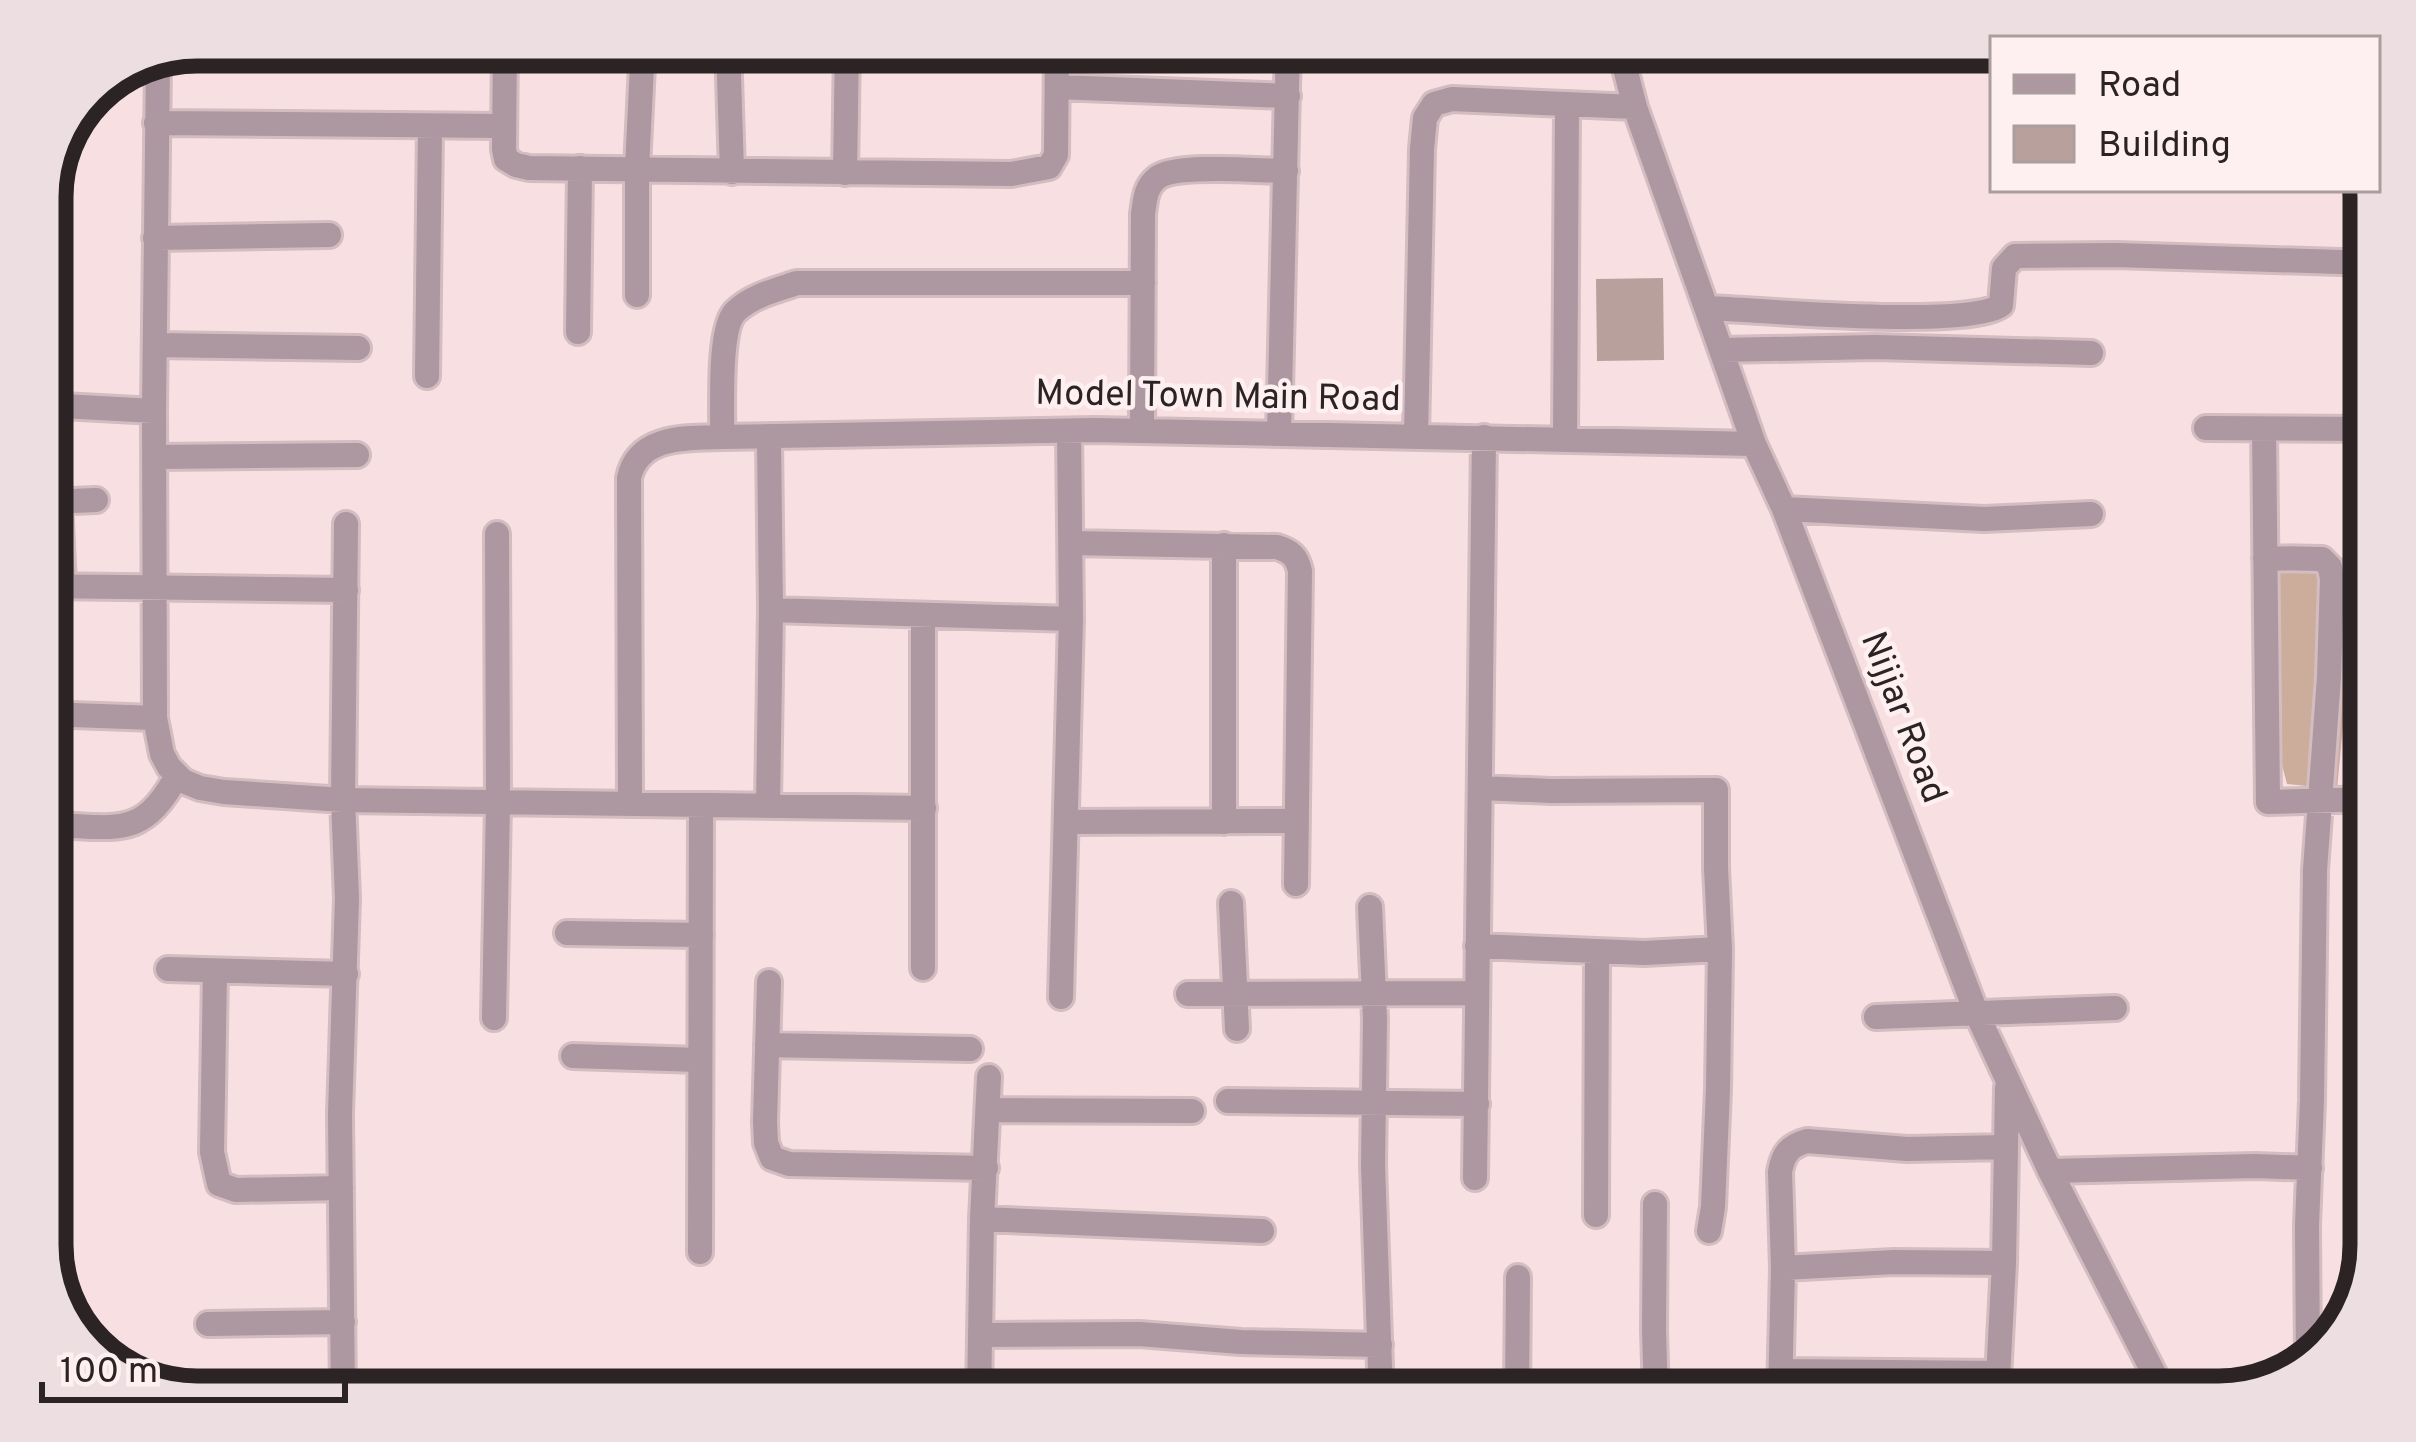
<svg xmlns="http://www.w3.org/2000/svg" width="2416" height="1442" font-family="Overpass,sans-serif">
<rect width="100%" height="100%" fill="#f8dfe2"/>
<path fill="#ccac9a" d="M2276 555 2344 558 2346 693 2337 789 2287 784 2276 742Z"/>
<path fill="#b8a19d" d="M1663 278 1664 360 1597 361 1596 279Z"/>
<g fill="none" stroke-linecap="round" stroke-linejoin="round">
<defs>
<path id="minor" d="M505 45 504 149 506 159 516 165 529 168 1011 174 1049 167 1056 155 1057 45
M728 45 732 172
M1619 45 1635 107 1721 350 1754 444 1784 509 1976 1012 2050 1171 2166 1397
M158 61 154 411 155 718 162 754 169 767 183 781 200 788 224 792 343 800 924 808
M1058 87 1288 96
M156 123 503 126
M845 173 847 45
M155 238 329 235
M637 295V168L643 45
M1708 308C1758 310 1969 329 2001 305L2004 268 2015 256 2116 255 2371 263
M578 332 580 168
M155 345 358 348
M1721 350 1876 347 2091 353
M427 376 430 126
M45 405 154 411
M2206 428 2371 429
M2264 429 2268 802 2371 799
M1142 431 1143 214C1145 201 1145 187 1157 178 1176 163 1259 171 1286 171
M1279 434 1288 45
M722 437C723 410 718 330 735 312 751 296 776 290 797 283H1143
M1416 437 1422 149 1425 118 1434 104 1452 99 1635 107
M1565 439 1567 104
M155 457 357 455
M48 502 96 500
M59 502 63 586
M1784 509 1984 519 2091 514
M1071 543 1277 547C1290 551 1297 556 1300 571L1296 884
M1224 545V822
M2265 558 2322 559 2330 567 2332 579 2329 677 2315 870 2312 1100 2307 1225 2308 1364
M45 586 346 590
M771 610 1071 619
M923 616V968
M45 714 155 718
M1482 788 1551 791 1716 790V868L1720 949 1718 1089 1713 1207 1709 1231
M630 803 629 478C638 435 687 438 722 437L1094 430 1754 444
M768 806 771 610 769 438
M1066 822 1296 821
M45 825C112 825 142 843 177 775
M1231 903 1237 1029
M1370 907 1375 1019 1373 1165 1381 1397
M567 933 701 935
M1477 946 1644 953 1720 949
M168 969 346 974
M215 971 212 1152 219 1184 236 1190 341 1188
M769 982 765 1122 766 1143 772 1158 789 1164 986 1168
M1188 994 1477 993
M1061 997 1071 619 1069 431
M1876 1017 2115 1008
M494 1018 498 802 497 534
M767 1045 970 1049
M573 1056 700 1060
M1228 1101 1477 1104
M988 1110 1192 1111
M2050 1171 2256 1166 2310 1168
M1475 1178 1484 437
M1655 1204 1654 1330 1656 1397
M1596 1215 1597 951
M982 1219 1262 1231
M700 1252 701 805
M1783 1268 1894 1262 2004 1263
M208 1324 343 1322
M980 1335 1139 1334 1241 1342 1380 1345
M1781 1371 1997 1373
M1381 1386 1517 1388
M343 1397 340 1114 347 898 343 800 346 524
M979 1397 982 1219 989 1077
M1517 1397 1518 1277
M1780 1397 1783 1268 1780 1172C1783 1154 1789 1146 1807 1141L1907 1149 2006 1147
M1997 1397 2004 1263 2007 1088"/>
</defs>
<use href="#minor" stroke="#d3bdc0" stroke-width="30"/>
<use href="#minor" stroke="#ad97a0" stroke-width="24"/>
</g>
<g text-anchor="middle" dominant-baseline="central" stroke-width="9" stroke-linejoin="round" paint-order="stroke">
<g font-size="36" fill="#2c2324" stroke="#feeff1">
<text transform="translate(1218 398) rotate(1)">Model Town Main Road</text>
<text transform="translate(1902 718) rotate(69)">Nijjar Road</text>
</g>
</g>
<path d="M0 0H2416V1442H0ZM197 66H2219A131 131 0 0 1 2350 197V1245A131 131 0 0 1 2219 1376H197A131 131 0 0 1 66 1245V197A131 131 0 0 1 197 66Z" fill="#eddfe1" fill-rule="evenodd"/>
<path fill="none" stroke="#2c2324" stroke-width="15" d="M197 66H2219A131 131 0 0 1 2350 197V1245A131 131 0 0 1 2219 1376H197A131 131 0 0 1 66 1245V197A131 131 0 0 1 197 66Z"/>
<rect x="1990" y="36" width="390" height="156" fill="#feeff1" stroke="#aa9d9f" stroke-width="3"/>
<rect x="2014" y="75" width="60" height="18" fill="#ad97a0" stroke="#aa9d9f" stroke-width="3"/>
<text x="2098" y="96" font-size="36" fill="#2c2324">Road</text>
<rect x="2014" y="126" width="60" height="36" fill="#b8a19d" stroke="#aa9d9f" stroke-width="3"/>
<text x="2098" y="156" font-size="36" fill="#2c2324">Building</text>
<path d="M42 1382v18h303v-18" fill="none" stroke="#2c2324" stroke-width="6"/>
<text x="60" y="1382" font-size="36" fill="#2c2324" stroke="#feeff1" stroke-width="9" paint-order="stroke">100 m</text>
</svg>
